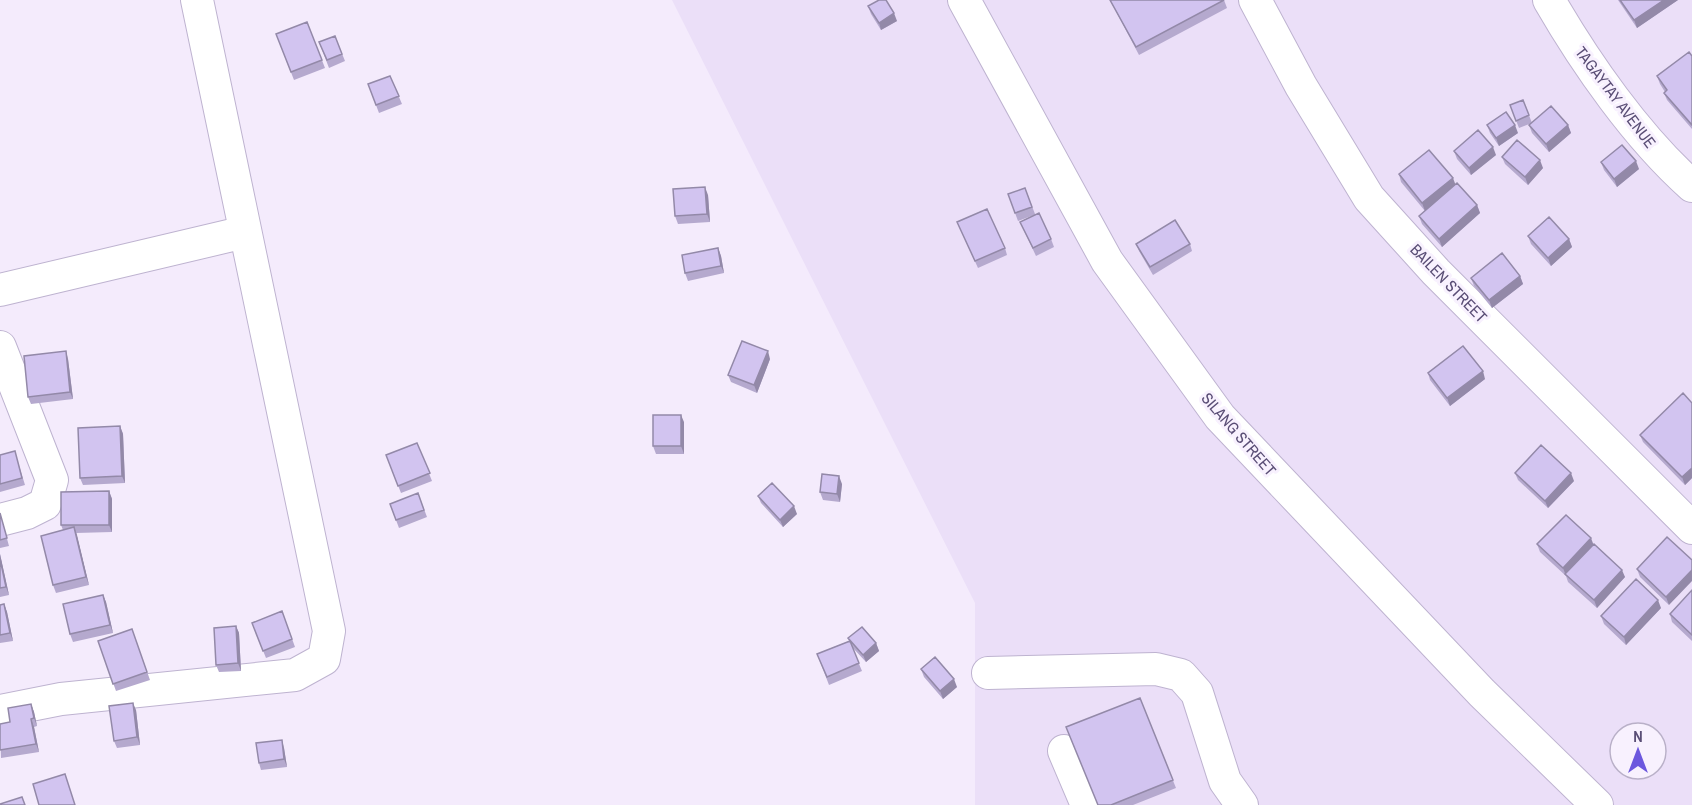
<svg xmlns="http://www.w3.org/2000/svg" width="1692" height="805" font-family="'Archivo Narrow',sans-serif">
<rect width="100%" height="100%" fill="#f4ebfc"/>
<path fill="#ebdff8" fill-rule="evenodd" d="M672 0H1692V805H975V603ZM1620 733H1656V769H1620Z"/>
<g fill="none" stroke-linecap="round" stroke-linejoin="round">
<defs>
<path id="minor" d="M964 0 1107 261 1220 417 1482 693 1597 805
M1255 0 1301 86 1369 198 1436 272 1692 528
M1549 0C1586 64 1637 137 1692 186
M0 290 245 232
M0 347 52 480 45 504 27 513 0 520
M988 673 1156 669 1181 675 1197 693 1225 781 1242 805
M0 711 61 699 295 675 324 659 329 631 197 0
M1064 751 1087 805"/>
</defs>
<use href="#minor" stroke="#beb3d0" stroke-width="34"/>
<use href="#minor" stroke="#fff" stroke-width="32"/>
</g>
<path fill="#b5a9ce" d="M1110 0H1224L1227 8 1139 55Z
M1618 0H1678L1637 28Z
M868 6 897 21 881 30 871 14Z
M307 22 325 68 294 80 276 34Z
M335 36 345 61 329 68 319 42Z
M1692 56V129L1667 100 1664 93 1665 92 1660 84 1657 76Z
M390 76 402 104 379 113 368 84Z
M1523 100 1532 123 1568 125 1571 133 1549 152 1532 133 1529 125 1532 123 1519 128 1510 105Z
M1487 125 1518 133 1499 146 1490 133Z
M1454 151 1496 155 1471 175 1457 159Z
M1502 157 1543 168 1528 185 1505 164Z
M1601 162 1639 169 1617 187 1604 170Z
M1399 174 1455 184 1477 205 1480 213 1442 247 1422 224 1419 216 1425 211 1401 182Z
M1025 188 1035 214 1051 239 1054 247 1036 256 1020 222 1034 215 1018 221 1008 194Z
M708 195 710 222 678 224 675 216Z
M957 222 1005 248 1007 255 978 268Z
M1528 236 1569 239 1572 247 1551 266 1531 244Z
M1136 244H1190L1192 251 1153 275 1139 251Z
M718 248 721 256 724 273 688 281 685 273Z
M1520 276 1523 284 1492 308 1474 286 1471 278Z
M68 359 73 399 31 404 28 397Z
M770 359 757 393 731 382 728 375Z
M1428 373 1485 379 1450 406 1430 380Z
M1692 403V478L1685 485 1643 442 1640 435Z
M684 422V454H656L653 446Z
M120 426 123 434 125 483 83 485 80 478Z
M417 443 432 481 401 493 386 455Z
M0 455 17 459 25 485 0 492Z
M1515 473 1574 481 1548 508 1518 480Z
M842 484 840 502 823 500 820 492Z
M109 491 112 499V532L76 533 89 585 56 593 53 585 63 530 61 525Z
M418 493 427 517 399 528 390 504Z
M758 496 797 514 783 527 761 503Z
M0 513 9 546 0 548Z
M1667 537 1669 605 1640 577 1637 569Z
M1537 544H1593L1625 577 1597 608 1568 582 1566 576 1540 552Z
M0 554 9 595 0 597Z
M1692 590V641L1672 622 1670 614Z
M103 595 106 602 113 633 73 642 70 634Z
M4 604 7 612 13 641 0 643V605Z
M1661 608 1626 645 1604 624 1601 616Z
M282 611 295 647 266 658 252 623Z
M236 626 239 633 241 671 219 672 216 665Z
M132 629 150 680 116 691 98 641Z
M848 638 876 643 879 651 866 662 852 647 862 671 829 685 817 654 849 641Z
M921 669 957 687 943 699 924 677Z
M1140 698 1176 788 1133 805H1098Z
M31 704 34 712 37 726 34 727 39 752 1 758 0 724 10 722Z
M136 710 140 745 117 748 114 741Z
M284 748 287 767 261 770 259 763Z"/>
<path fill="#9389a8" d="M1664 0H1678L1637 28 1634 20Z
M894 13 897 21 881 30 879 23Z
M1515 125 1518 133 1499 146 1496 138Z
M1568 125 1571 133 1549 152 1546 144Z
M1493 147 1496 155 1471 175 1469 168Z
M1540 160 1543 168 1528 185 1525 177Z
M1636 161 1639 169 1617 187 1614 179Z
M1453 178 1456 186 1425 211 1422 203Z
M705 187 708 195 710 222 707 214Z
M1477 205 1480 213 1442 247 1439 239Z
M1569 239 1572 247 1551 266 1548 258Z
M718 248 721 256 724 273 721 266Z
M1520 276 1523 284 1492 308 1489 300Z
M66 351 68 359 73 399 70 392Z
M768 351 770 359 757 393 754 385Z
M1483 371 1485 379 1450 406 1447 398Z
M681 415 684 422V454L681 446Z
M120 426 123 434 125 483 122 476Z
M1692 468V478L1685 485 1682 477Z
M1571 473 1574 481 1548 508 1545 501Z
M839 476 842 484 840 502 837 494Z
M109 491 112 499V532L109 525Z
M794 506 797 514 783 527 780 520Z
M74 527 77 535 89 585 86 577Z
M1591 538 1594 546 1566 576 1563 568Z
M0 554 9 595 6 587 0 559Z
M1622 570 1625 577 1597 608 1594 600Z
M1692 570V581L1669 605 1666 597Z
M103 595 106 602 113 633 110 625Z
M1658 600 1661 608 1626 645 1624 637Z
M4 604 7 612 13 641 10 633Z
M236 626 239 633 241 671 238 663Z
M876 643 879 651 866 662 863 655Z
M954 679 957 687 943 699 940 691Z
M133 703 136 710 140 745 137 737Z
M31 704 34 712 37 726 34 718Z
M31 719 34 727 39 752 36 744Z
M282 740 284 748 287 767 284 759Z"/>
<path fill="#d2c4f0" stroke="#9389a8" stroke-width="1.5" d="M879 0H886L894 13 879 23 868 6Z
M1110 0H1224L1136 47Z
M1620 0H1664L1634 20Z
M307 22 322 60 291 72 276 34Z
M335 36 342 54 327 60 319 42Z
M1689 52 1692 56V125L1664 93 1667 90 1657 76Z
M390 76 399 96 376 105 368 84Z
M1523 100 1529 115 1516 121 1510 105Z
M1551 106 1568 125 1546 144 1529 125Z
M1506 112 1515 125 1496 138 1487 125Z
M1478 130 1493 147 1469 168 1454 151Z
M1517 140 1540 160 1525 177 1502 157Z
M1622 145 1636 161 1614 179 1601 162Z
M1429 150 1453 178 1422 203 1399 174Z
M1457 183 1477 205 1439 239 1419 216Z
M705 187 707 214 675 216 673 189Z
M1025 188 1032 207 1015 213 1008 194Z
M987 209 1005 248 975 261 957 222Z
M1039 213 1051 239 1033 248 1020 222Z
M1549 217 1569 239 1548 258 1528 236Z
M1175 220 1190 244 1150 267 1136 244Z
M718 248 721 266 685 273 682 255Z
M1502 253 1520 276 1489 300 1471 278Z
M742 341 768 351 754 385 728 375Z
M1463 346 1483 371 1447 398 1428 373Z
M66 351 70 392 28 397 24 356Z
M1683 393 1692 403V468L1682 477 1640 435Z
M653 415H681V446H653Z
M120 426 122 476 80 478 78 428Z
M417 443 430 473 398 486 386 455Z
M1541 445 1571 473 1545 501 1515 473Z
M15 451 22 478 0 484V455Z
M822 474 839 476 837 494 820 492Z
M772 483 794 506 780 520 758 496Z
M109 491V525H61V492Z
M418 493 424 510 396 520 390 504Z
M0 513 7 538 0 540Z
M1566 515 1591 538 1563 568 1537 544Z
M74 527 86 577 53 585 41 536Z
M1667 537 1692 560V570L1666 597 1637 569Z
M1594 544 1622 570 1594 600 1565 574Z
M0 559 6 587 0 588Z
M1636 579 1658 600 1624 637 1601 616Z
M1692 590V635L1670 614Z
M103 595 110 625 70 634 63 604Z
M4 604 10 633 0 635V605Z
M282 611 292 639 263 651 252 623Z
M236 626 238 663 216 665 214 628Z
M862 627 876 643 863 655 848 638Z
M132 629 147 672 113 684 98 641Z
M850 641 859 663 827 677 817 654Z
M935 657 954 679 940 691 921 669Z
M1140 698 1173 780 1111 805H1098L1066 727Z
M133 703 137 737 114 741 109 706Z
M31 704 34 718 31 719 36 744 0 750V724L10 722 8 708Z
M282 740 284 759 259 763 256 743Z
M65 774 75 805H39L33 784Z
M22 797 25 805H0V804Z"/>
<g text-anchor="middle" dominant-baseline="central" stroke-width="6" stroke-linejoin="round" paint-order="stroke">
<g font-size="16" fill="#5a4e76" stroke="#f8f1fe">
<text transform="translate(1616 97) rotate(53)">TAGAYTAY AVENUE</text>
<text transform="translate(1449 283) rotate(46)">BAILEN STREET</text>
<text transform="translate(1239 434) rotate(49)">SILANG STREET</text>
</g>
</g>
<g transform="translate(1638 751)"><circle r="28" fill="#f8f1fe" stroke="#b9b0c8" stroke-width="1.5"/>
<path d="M0-4.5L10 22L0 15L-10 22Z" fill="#6c57de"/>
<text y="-9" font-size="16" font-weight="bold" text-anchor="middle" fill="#5a4e76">N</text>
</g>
</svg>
